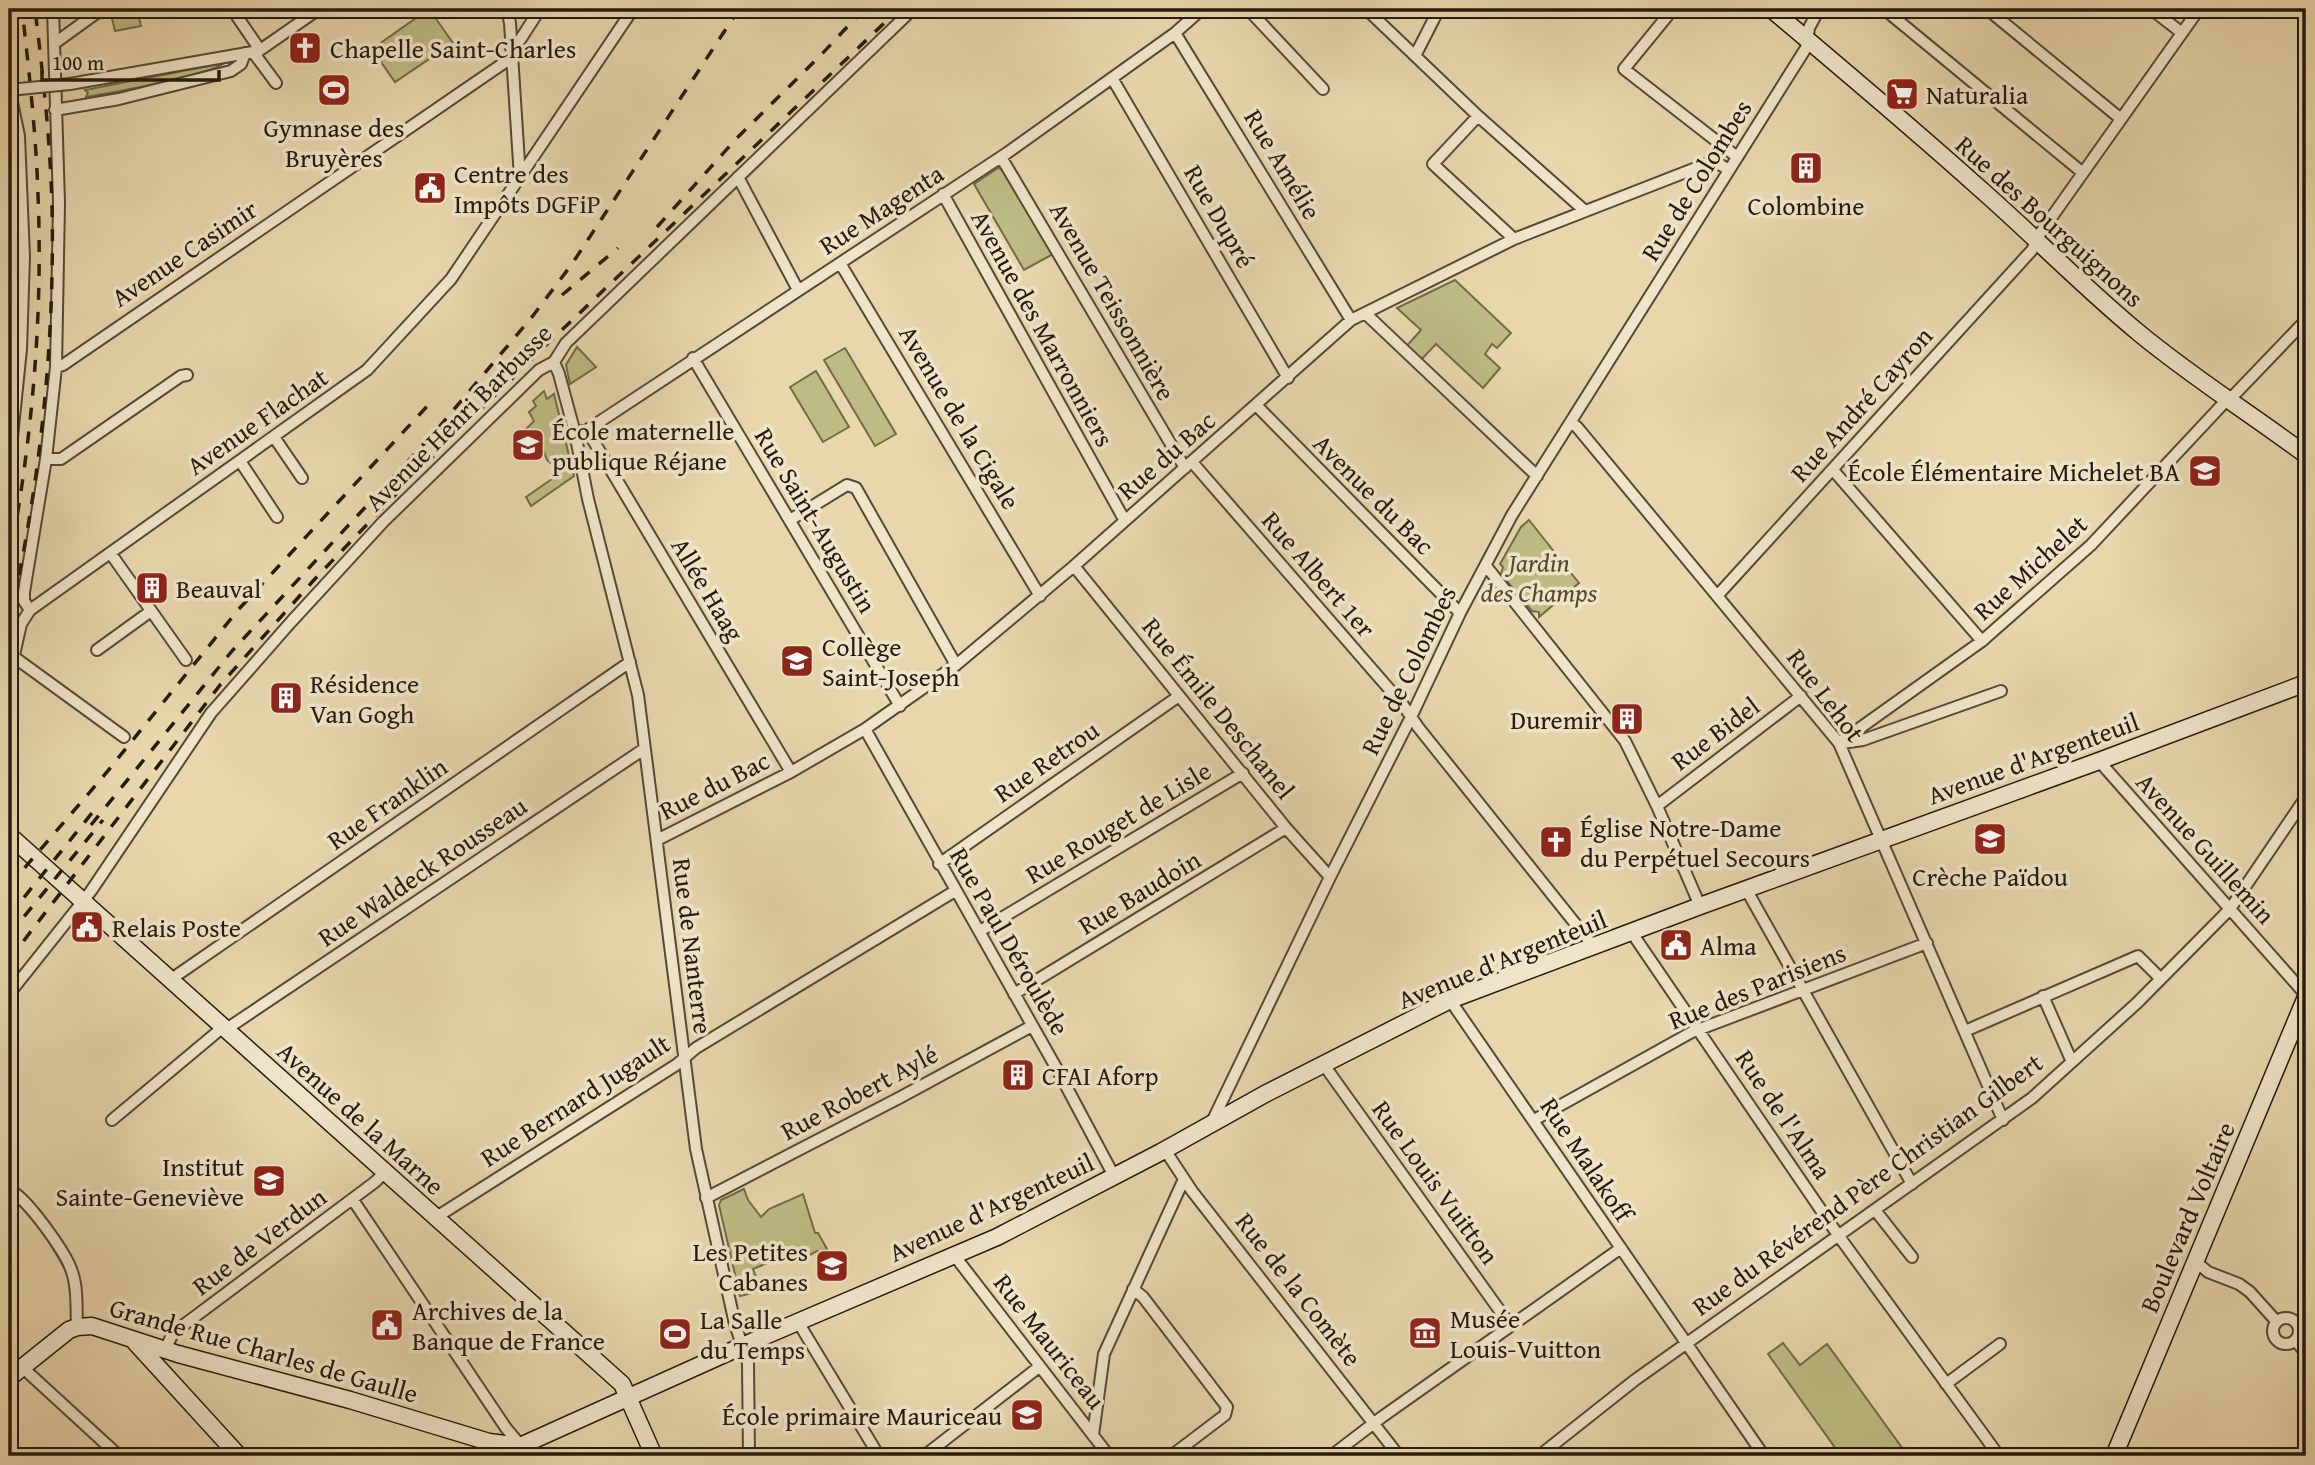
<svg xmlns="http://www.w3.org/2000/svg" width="2315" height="1465" font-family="'Gentium Book Plus',serif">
<rect width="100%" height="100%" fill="#e8d7ad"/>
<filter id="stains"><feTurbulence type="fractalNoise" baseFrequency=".00286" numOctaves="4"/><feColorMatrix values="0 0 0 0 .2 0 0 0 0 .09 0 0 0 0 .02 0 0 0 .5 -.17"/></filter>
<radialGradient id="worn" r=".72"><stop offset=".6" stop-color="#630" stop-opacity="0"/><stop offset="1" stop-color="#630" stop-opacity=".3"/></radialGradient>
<path fill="#bebc84" stroke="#726b49" stroke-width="2" d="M137 9 141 26 115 31 111 14Z
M429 9 453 43 395 82 372 49Z
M224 63C210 75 111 93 86 97L88 93 85 90Z
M998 168 1004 169 1053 254 1024 270 974 184Z
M1455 280 1511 333 1497 348 1492 344 1485 354 1500 368 1483 388 1436 344 1419 362 1404 349 1421 330 1397 308Z
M577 347 596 367 570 384 566 365Z
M845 348 896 434 875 446 824 360Z
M816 371 849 427 823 442 790 387Z
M544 391 547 399 554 394 574 476 531 506 526 497 562 472 547 460 538 435 525 443 521 434 534 421 529 412 536 406 533 401Z
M1529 520 1579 583 1539 617V612L1532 611 1501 574 1503 567 1500 564 1521 527Z
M744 1189 748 1200 761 1217 769 1209 803 1194 815 1233H818L827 1249 819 1252 817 1251 798 1262 793 1252 753 1269 761 1291 740 1296 719 1205 721 1200Z
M1783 1343 1800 1365 1827 1344 1908 1456H1841L1768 1354Z"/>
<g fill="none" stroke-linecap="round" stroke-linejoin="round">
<defs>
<path id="street" d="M232 9 260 50
M507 9 510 23 520 178
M1248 9 1323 89
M1366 9 1478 116 1585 211
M1673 9 1624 69 1737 157
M1884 9 2083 173
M1987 9 2121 119
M2151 9 2182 33
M1175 33 1351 320
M55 43 102 9
M511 48 520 40 540 9
M253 52 276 83
M1416 54 1439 9
M1112 78 1288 378
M70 84 253 52 263 48 319 9
M9 88 19 136 24 257 21 349 9 466
M55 110 119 99 231 71 241 64 245 53
M1478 116 1433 164 1514 239
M1001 157 1185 468
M738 177 798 290
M943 194 1125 521
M840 263 1040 596
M9 268 24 257
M1366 314 1537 476
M693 358 900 706
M554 362 559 374 575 433 588 499 638 695 696 1149 735 1324 748 1363 749 1456
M56 367 63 365 511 58
M1257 406 1460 613
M1571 422 1577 427 1839 743 2003 1120
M587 430 791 772
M575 433 587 430 1007 153 1175 33 1202 9
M274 437 302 478
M46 459H61L181 376 187 375
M240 461 277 517
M1192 462 1403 705 1418 727 1594 947
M1833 470 1982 641
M790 520 847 485 856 488 956 665
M111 554 186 660
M1074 566 1286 828 1330 877
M1486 566 1625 741 1657 806 1700 906
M1717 596 2032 250 2039 235 2199 9
M30 610 24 601V592L46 459 56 367 59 203 53 9
M97 650 151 611
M14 657 124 737
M9 677 21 624 30 610 367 370 451 279 633 9
M865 729 1058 1071 1114 1176
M1839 743 1982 641 2091 545 2222 405 2236 393 2306 320
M1842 743 1863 740 2001 691
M2099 761 2306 995
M1657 806 1801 696
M657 840 791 772 865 729 956 665 1074 566 1351 320 1514 239 1714 161 1729 170
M939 864 1179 696
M1746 889 1912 1184
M980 931 1243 773
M1632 933 1838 1235 1999 1456
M170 980 630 662
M9 994 91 891 211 713 291 622 383 522 539 370 554 362 566 343 913 9
M1014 994 1286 828
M2043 996 2072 1062
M1450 1000 1764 1456
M225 1030 644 749
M1965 1031 2138 956 2161 979
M1324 1065 1510 1325
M112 1120 222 1028
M1534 1120 1692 1032 1927 943
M1211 1124 1330 877 1411 717 1460 613 1512 515 1806 48 1809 28 1819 9
M1165 1150 1192 1191 1399 1456
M9 1190C25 1195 67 1254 72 1272 78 1288 76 1309 77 1327
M706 1198 899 1098 1032 1026
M353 1200 506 1428 521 1446 536 1456
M1875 1210 1912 1257
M435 1218 676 1065 696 1048 955 891
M954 1255 1109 1456
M2195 1261 2208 1272 2239 1284 2250 1292 2277 1322
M1133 1289 1143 1297 1227 1407 1225 1415 1171 1456
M2273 1331a13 13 0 1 1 26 0a13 13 0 1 1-26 0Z
M798 1322 879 1456
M2295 1340 2306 1353
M165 1350 173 1333 375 1182 385 1172
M22 1367 119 1456
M1946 1384 2000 1344
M1093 1435 1104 1354 1184 1179
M924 1456 1039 1367
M1331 1456 1382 1417 1621 1248
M1539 1456 1635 1380 2032 1098 2137 1003 2230 909 2306 797"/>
<path id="secondary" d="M1771 9C1840 67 1910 126 1977 186 2032 234 2082 286 2139 333 2192 377 2251 414 2306 455
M9 835 622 1384 654 1456
M135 1342 239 1456
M9 1378 69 1330 77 1327 92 1326 178 1354 350 1400 489 1442 521 1446
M498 1456 758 1339 997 1237 1161 1152 1265 1094 1450 1000 1700 906 2099 761 2306 683
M2114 1456 2306 997"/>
</defs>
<use href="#street" stroke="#564936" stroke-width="14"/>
<use href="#secondary" stroke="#251a0e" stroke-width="19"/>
<use href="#street" stroke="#f0e5ca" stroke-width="10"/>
<use href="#secondary" stroke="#f0e5ca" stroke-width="16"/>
<path stroke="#251a0e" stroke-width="3.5" stroke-dasharray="12 12" stroke-linecap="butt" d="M657 227 736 139 820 56 864 9
M562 295 618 248
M9 562C32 441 43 317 38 195 36 133 29 71 22 9
M9 622C40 485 55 345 52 205 50 139 43 74 35 9
M91 825 232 651 434 433 532 317 572 264 739 9
M9 886 102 778 238 610 432 401
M9 916 92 813
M9 935 103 820
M9 960 220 685 313 581 419 470 546 345 899 9"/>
<defs>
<path id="street-bridge" d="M9 90 70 84"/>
</defs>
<use href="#street-bridge" stroke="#564936" stroke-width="14" stroke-linecap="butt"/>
<use href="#street-bridge" stroke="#f0e5ca" stroke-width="10"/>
</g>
<defs>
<symbol id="church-square" viewBox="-11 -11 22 22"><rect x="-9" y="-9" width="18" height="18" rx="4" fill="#8f2418" stroke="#f0e5ca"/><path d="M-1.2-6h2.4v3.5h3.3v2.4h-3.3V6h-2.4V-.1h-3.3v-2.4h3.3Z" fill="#fff"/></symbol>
<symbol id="stadium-square" viewBox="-11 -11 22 22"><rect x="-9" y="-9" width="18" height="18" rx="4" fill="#8f2418" stroke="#f0e5ca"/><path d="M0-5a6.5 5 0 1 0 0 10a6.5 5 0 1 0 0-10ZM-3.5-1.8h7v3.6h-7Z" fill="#fff"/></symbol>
<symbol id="supermarket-square" viewBox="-11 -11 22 22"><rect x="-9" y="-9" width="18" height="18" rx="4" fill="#8f2418" stroke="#f0e5ca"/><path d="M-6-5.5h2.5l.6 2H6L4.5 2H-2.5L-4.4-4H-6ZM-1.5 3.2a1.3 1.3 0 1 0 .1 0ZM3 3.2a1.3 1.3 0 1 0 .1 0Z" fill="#fff"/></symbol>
<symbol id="building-square" viewBox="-11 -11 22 22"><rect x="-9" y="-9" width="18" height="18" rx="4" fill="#8f2418" stroke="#f0e5ca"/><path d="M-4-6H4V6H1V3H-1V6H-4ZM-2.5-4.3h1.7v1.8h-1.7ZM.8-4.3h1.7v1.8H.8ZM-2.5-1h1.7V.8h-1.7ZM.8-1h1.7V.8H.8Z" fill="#fff"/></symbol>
<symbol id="civic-square" viewBox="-11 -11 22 22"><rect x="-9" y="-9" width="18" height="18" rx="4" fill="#8f2418" stroke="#f0e5ca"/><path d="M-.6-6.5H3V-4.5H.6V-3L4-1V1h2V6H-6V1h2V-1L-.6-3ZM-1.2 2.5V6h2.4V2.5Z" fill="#fff"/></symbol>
<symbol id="school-square" viewBox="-11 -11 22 22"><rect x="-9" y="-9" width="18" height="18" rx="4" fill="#8f2418" stroke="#f0e5ca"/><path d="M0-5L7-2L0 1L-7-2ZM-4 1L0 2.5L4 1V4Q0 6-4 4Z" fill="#fff"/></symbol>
<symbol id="museum-square" viewBox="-11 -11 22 22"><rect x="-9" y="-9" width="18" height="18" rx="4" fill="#8f2418" stroke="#f0e5ca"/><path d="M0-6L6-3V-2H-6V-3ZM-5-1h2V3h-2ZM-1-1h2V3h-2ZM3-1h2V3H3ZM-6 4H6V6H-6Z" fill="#fff"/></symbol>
</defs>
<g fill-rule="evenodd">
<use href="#church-square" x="286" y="29" width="38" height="38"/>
<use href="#stadium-square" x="315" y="71" width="38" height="38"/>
<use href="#supermarket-square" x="1883" y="75" width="38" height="38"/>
<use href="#building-square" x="1787" y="149" width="38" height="38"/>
<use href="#civic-square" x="411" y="169" width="38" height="38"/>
<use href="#school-square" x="509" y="426" width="38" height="38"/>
<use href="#school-square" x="2186" y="452" width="38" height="38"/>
<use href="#building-square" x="133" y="569" width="38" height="38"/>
<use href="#school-square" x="778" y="642" width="38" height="38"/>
<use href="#building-square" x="267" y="679" width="38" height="38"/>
<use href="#building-square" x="1608" y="700" width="38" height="38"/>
<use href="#school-square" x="1971" y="820" width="38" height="38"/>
<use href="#church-square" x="1537" y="823" width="38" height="38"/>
<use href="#civic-square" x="68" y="908" width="38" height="38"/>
<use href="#civic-square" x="1657" y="926" width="38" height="38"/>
<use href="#building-square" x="999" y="1056" width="38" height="38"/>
<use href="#school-square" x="250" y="1162" width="38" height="38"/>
<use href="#school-square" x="813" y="1247" width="38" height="38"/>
<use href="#civic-square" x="368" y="1306" width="38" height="38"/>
<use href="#museum-square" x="1406" y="1314" width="38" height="38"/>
<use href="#stadium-square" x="656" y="1315" width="38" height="38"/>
<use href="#school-square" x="1008" y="1396" width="38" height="38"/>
</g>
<g text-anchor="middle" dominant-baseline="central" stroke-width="7" stroke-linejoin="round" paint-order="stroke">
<g font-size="26" fill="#251a0e" stroke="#f0e5ca" text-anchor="start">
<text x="330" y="48">Chapelle Saint-Charles</text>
<text x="1926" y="94">Naturalia</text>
<text x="334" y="127" text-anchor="middle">Gymnase des<tspan x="334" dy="30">Bruyères</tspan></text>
<text x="454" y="173">Centre des<tspan x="454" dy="30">Impôts DGFiP</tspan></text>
<text x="1806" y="205" text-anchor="middle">Colombine</text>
<text x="552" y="430">École maternelle<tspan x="552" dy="30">publique Réjane</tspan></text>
<text x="2180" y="471" text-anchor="end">École Élémentaire Michelet BA</text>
<text x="176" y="588">Beauval</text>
<text x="822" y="646">Collège<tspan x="822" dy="30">Saint-Joseph</tspan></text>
<text x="310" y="683">Résidence<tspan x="310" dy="30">Van Gogh</tspan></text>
<text x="1602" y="719" text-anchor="end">Duremir</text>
<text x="1580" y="827">Église Notre-Dame<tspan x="1580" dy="30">du Perpétuel Secours</tspan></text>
<text x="1990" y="876" text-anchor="middle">Crèche Païdou</text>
<text x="112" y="927">Relais Poste</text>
<text x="1700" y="945">Alma</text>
<text x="1042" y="1075">CFAI Aforp</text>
<text x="244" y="1166" text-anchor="end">Institut<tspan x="244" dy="30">Sainte-Geneviève</tspan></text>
<text x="808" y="1251" text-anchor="end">Les Petites<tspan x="808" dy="30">Cabanes</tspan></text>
<text x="412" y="1310">Archives de la<tspan x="412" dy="30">Banque de France</tspan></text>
<text x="1450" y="1318">Musée<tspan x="1450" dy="30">Louis-Vuitton</tspan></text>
<text x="700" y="1319">La Salle<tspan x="700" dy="30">du Temps</tspan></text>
<text x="1002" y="1415" text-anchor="end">École primaire Mauriceau</text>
</g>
<g font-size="26" fill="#251a0e" stroke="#f0e5ca">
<text transform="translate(1283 164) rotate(59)">Rue Amélie</text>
<text transform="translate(1696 180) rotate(-58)">Rue de Colombes</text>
<text transform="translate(881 209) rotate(-33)">Rue Magenta</text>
<text transform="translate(1220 216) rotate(60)">Rue Dupré</text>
<text transform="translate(2050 221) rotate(42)">Rue des Bourguignons</text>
<text transform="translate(184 253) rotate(-34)">Avenue Casimir</text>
<text transform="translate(1113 301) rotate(60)">Avenue Teissonnière</text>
<text transform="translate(1043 328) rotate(61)">Avenue des Marronniers</text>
<text transform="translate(1861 404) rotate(-48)">Rue André Cayron</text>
<text transform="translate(458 417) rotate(-45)">Avenue Henri Barbusse</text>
<text transform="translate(960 417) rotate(59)">Avenue de la Cigale</text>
<text transform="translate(257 421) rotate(-35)">Avenue Flachat</text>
<text transform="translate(1166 455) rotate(-41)">Rue du Bac</text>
<text transform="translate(1374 494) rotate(45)">Avenue du Bac</text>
<text transform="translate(816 520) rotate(59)">Rue Saint-Augustin</text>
<text transform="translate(2030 567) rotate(-42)">Rue Michelet</text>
<text transform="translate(1319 574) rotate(49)">Rue Albert 1er</text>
<text transform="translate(708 589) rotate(59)">Allée Haag</text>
<text transform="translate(1408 670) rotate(-64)">Rue de Colombes</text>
<text transform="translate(1826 695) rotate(53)">Rue Lehot</text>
<text transform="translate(1219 708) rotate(51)">Rue Émile Deschanel</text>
<text transform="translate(1715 733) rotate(-37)">Rue Bidel</text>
<text transform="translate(2033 758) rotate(-20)">Avenue d'Argenteuil</text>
<text transform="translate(1046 761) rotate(-35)">Rue Retrou</text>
<text transform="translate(714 785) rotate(-27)">Rue du Bac</text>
<text transform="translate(387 803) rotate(-35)">Rue Franklin</text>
<text transform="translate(1118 822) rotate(-31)">Rue Rouget de Lisle</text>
<text transform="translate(2206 848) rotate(48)">Avenue Guillemin</text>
<text transform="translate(422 871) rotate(-34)">Rue Waldeck Rousseau</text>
<text transform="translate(1139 892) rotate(-31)">Rue Baudoin</text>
<text transform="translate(1010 941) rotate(60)">Rue Paul Déroulède</text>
<text transform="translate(693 946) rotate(83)">Rue de Nanterre</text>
<text transform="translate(1502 959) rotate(-22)">Avenue d'Argenteuil</text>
<text transform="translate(1757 986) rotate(-22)">Rue des Parisiens</text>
<text transform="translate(859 1092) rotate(-28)">Rue Robert Aylé</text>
<text transform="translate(575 1100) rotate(-33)">Rue Bernard Jugault</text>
<text transform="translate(1784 1114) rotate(56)">Rue de l'Alma</text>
<text transform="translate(361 1118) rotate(42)">Avenue de la Marne</text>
<text transform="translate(1587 1159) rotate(56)">Rue Malakoff</text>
<text transform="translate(1436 1182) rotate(54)">Rue Louis Vuitton</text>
<text transform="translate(1867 1184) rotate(-36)">Rue du Révérend Père Christian Gilbert</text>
<text transform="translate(991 1207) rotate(-25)">Avenue d'Argenteuil</text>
<text transform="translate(2187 1217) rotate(-67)">Boulevard Voltaire</text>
<text transform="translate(259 1241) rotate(-37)">Rue de Verdun</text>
<text transform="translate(1299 1289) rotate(52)">Rue de la Comète</text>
<text transform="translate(1050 1341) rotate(52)">Rue Mauriceau</text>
<text transform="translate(264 1350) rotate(16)">Grande Rue Charles de Gaulle</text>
</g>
<g font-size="26" font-style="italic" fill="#534b31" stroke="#f0e5ca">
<text x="1539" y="562">Jardin<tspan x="1539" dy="30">des Champs</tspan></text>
</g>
</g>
<rect width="2315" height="1465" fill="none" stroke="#e8d7ad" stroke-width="35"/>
<rect x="10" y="10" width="2294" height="1444" fill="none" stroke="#251a0e" stroke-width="3.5"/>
<rect x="18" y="18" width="2280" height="1430" fill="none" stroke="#251a0e" stroke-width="2"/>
<path d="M42 70v10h177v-10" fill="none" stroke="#251a0e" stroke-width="3.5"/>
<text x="52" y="70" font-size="21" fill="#251a0e" stroke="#f0e5ca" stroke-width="5" paint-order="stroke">100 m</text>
<rect width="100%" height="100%" filter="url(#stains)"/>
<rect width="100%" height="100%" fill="url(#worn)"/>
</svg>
